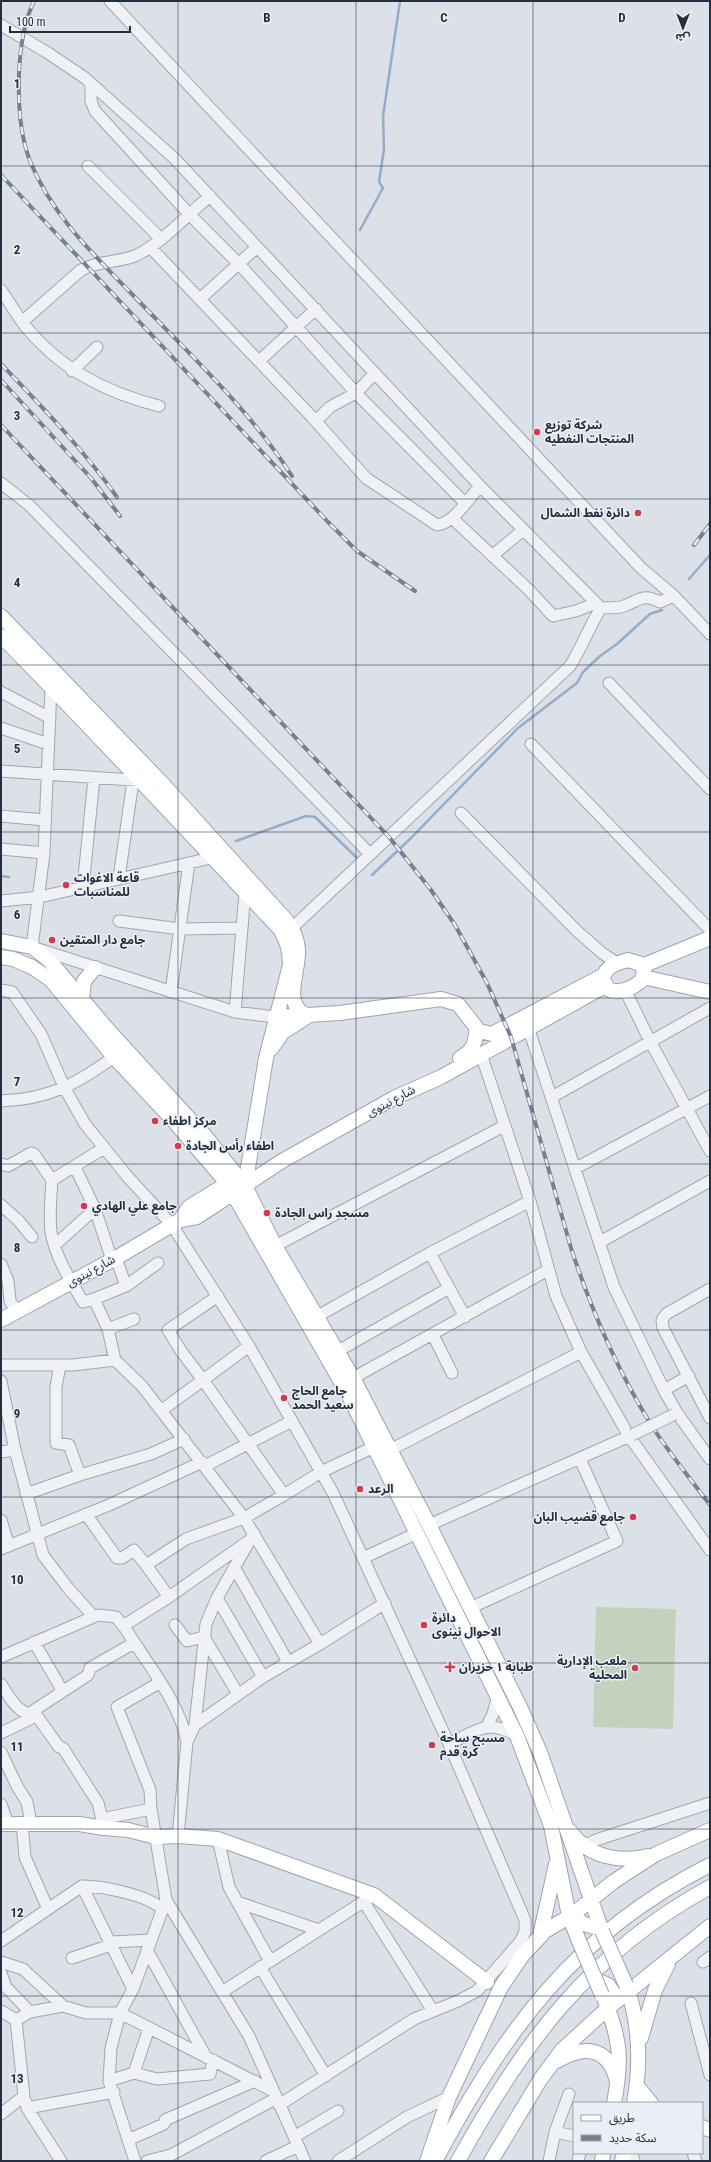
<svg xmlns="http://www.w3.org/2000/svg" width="711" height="2162" font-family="'Roboto Condensed','Noto Sans Arabic',sans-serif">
<rect width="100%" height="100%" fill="#dce0e7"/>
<path fill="#c2d2bd" d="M596 1607 676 1609 673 1729 593 1727Z"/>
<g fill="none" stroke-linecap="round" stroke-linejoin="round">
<path stroke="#94aeca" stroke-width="2.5" d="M360 230 383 188 379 182 384 149 383 116 400 1
M689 579 710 555
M236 841 306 816 315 817 356 857
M372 875 411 838 518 728 577 683 583 672 600 656 617 644 650 614 662 610
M1 876 9 877"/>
<defs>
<path id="minor" d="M110 1 641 568 674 596 710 634
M1 25 48 53 85 78 175 159 480 486 601 608
M91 84V101L95 111 189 214 239 264 356 393 330 407 316 421
M88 166 160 238
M150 247 312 417 366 478 437 525C454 523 469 498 480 486
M1 290 22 322 81 270C99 260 119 263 137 255 162 243 188 214 210 196
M200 299 257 247
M22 322C58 368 104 392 159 406
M259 361 316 309
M72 371 97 347
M375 373 356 393 465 503
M1 483 29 505 370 854
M452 518 528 589 553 616 576 611 596 603
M492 556 523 530
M609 683 710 789
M51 687 44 853 32 947 235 1012 275 1017
M1 692 50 718
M1 728 48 744
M531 744 710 930
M1 771 161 782
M461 813 576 930 602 953 617 963
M1 816 44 820
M1 849 44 853
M119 878 133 781
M83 887 94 778
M1 901 40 897 211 858
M119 921 180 929 242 928
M292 928 570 666C582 647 589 627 601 608 608 607 618 609 624 606 640 600 642 593 660 602L674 596
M1 990 12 992 41 1034 65 1089 85 1124 127 1176 172 1225 249 1346 333 1493 449 1744 525 1920V1932L520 1942 529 1948
M625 990 651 1043 710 1151
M171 992 189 863
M235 1012 245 892
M528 1027 614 1287 664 1390 677 1413 710 1459
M481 1054 530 1201 556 1296 581 1352 629 1436 710 1550
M552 1097 710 1008
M1 1101C49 1099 75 1085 114 1057
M104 1148 52 1180C51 1198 49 1215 51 1232 55 1257 71 1281 83 1302L94 1299 108 1329 115 1360
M1 1164 8 1166 31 1153 34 1154 52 1180
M75 1167 95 1209
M576 1168 710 1096
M1 1205 18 1220 32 1237
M600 1242 710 1181
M55 1245 95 1209 112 1260
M275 1246 504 1126
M430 1253 465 1317
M1 1264 8 1281 10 1301 17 1311
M126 1286 158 1263
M710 1289 666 1314 662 1320 663 1328 710 1418
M94 1299 126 1286 116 1258
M316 1317 430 1253 530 1201
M108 1329 134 1319
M433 1335 452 1373
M249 1346 203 1380 284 1495 321 1472 374 1447
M338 1351 449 1288
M1 1365H73L115 1360 142 1386 244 1518 320 1644
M353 1378 548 1270
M1 1381 15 1450 43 1555 68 1588 94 1617
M664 1390 689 1376
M162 1410 203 1380 181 1351 168 1330 218 1296
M390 1450 581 1352
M1 1452 15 1450
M205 1466 292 1421
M80 1475 151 1454 184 1439
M26 1494 80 1475 69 1445 56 1443V1387L60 1365
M86 1514 117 1558H122L134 1550 146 1565
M1 1520 9 1546
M429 1525 632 1435
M1 1549 109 1505 202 1462
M363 1558 417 1533
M234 1567 288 1662
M169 1597 247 1542
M217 1598 263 1677
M470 1608 617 1541 580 1459
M175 1625 187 1641 204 1637 238 1694
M123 1626 169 1597 146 1565 186 1539 244 1518 284 1495
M34 1642 62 1690
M1 1657 98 1615 116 1617 125 1628C146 1662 180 1703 187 1742
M1 1684C11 1700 18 1714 37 1716L59 1747 63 1748 98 1803 104 1828
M27 1715 88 1675 90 1668 134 1643
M195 1725 263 1677 320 1644 385 1603
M487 1726 493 1714 498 1695
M1 1733 36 1716
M449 1744C476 1731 488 1718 517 1736
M1 1752 17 1786 27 1802 31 1823
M1 1804 8 1824
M101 1819 151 1809
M22 1823 25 1857 48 1909
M178 1836 187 1742 195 1725 206 1624 217 1598 254 1533
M218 1839 229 1887 270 1961
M584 1846 596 1840 710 1803
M82 1886 133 1989
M166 1900 249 2036 305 2161
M237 1902 319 1930
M364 1902 433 2011
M1 1941 82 1886C102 1886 148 1895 162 1909
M147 1950 206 2057
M72 1958 108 1946 111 1942 151 1940
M1 1962 23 1969 63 2006
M703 1962 710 1957
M260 1967 326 2076
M1 1973 6 1987 30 2012
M222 1992 374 1895
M691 2003 710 2075
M1 2011 16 2020 30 2012 63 2006 86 2013H120L273 2091
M134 2073 157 2079 210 2074 213 2060
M109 2081 134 2073 149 2028
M26 2102 27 2108 61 2161
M279 2105 414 2019 458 2001 477 1991 520 1942
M27 2108 114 2092
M1 2114 24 2096 16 2020
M555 2132 574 2136
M294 2137 338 2111
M128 2140 164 2124 165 2120 255 2081
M632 2153 634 2161
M693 2153 696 2161
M135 2161 109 2081 111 2048 120 2013 133 1989 166 1900 151 1809 150 1790 117 1707 159 1683
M147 2161 171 2155 277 2098
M266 2161 298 2146
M338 2161 407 2117 449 2097
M549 2161 555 2132 569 2094
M578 2161 580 2153"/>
<path id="major" d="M1 616 161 782 286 920C293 929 297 937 298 949 300 971 280 1007 309 1016
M1 636C96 732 187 831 280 929 287 940 290 951 290 965L266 1058 245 1186
M1 941 32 947 49 960 109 1031 206 1137 245 1186 275 1246 353 1378 429 1525 520 1707 540 1752 602 1931
M1 957 13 959 32 967 51 980 114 1057 173 1120 227 1183 348 1394 517 1736 551 1826 569 1916 579 1941
M628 960 641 964 644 971 642 980C633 988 619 995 608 989L603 979C605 966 617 963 628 960Z
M642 966 710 938
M643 977 710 992
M82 999 84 981 95 968
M275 1017 340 1013 441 999 458 1004 479 1031 492 1034 604 975
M271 1049 283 1032 305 1018
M460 1058C474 1050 476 1043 476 1027
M180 1220 189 1207 235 1179
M1 1320 116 1258 180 1220 197 1217 282 1161 394 1098 441 1077 605 986
M1 1824H79L104 1828 128 1830 156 1837 178 1836 218 1839 374 1895 487 1982
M570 1831C588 1857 619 1863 648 1856
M572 1915 584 1924 601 1929
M540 1936 556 1864
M596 1980 608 1985 618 2000
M626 1985C640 2023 641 2063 634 2103
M605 2001C621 2041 622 2061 614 2103
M641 2038 655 1990 668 1964
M557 2061C584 2045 608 2046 617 2081
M637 2086 651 2103
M702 2127 710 2130
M427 2161 449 2097 501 1987 522 1956 545 1931 572 1915 613 1882 656 1854 710 1830
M435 2161C505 2031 574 1933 710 1865
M458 2161C523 2043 589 1953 710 1887
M491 2161 540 2080 562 2050 608 2008 710 1926
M602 2161 603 2153
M622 2161 624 2153"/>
</defs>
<use href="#minor" stroke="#a1a7b1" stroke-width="13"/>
<use href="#major" stroke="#9ba5b4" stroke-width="16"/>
<use href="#minor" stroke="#eff1f5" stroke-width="11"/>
<use href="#major" stroke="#fff" stroke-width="14"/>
<defs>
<path id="rail" d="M34 1C23 24 20 49 19 74 18 103 20 135 30 161 51 213 90 251 128 290 185 350 247 406 292 476
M1 175 328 522 357 551 415 591
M1 364C42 407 83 449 117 497
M1 380 91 478 120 516
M1 425 389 837 431 890 455 925 487 983 511 1037 571 1248C591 1309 617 1369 650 1423 668 1452 690 1478 710 1505
M694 545 710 524"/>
</defs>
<use href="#rail" stroke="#758092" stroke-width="4"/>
<use href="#rail" stroke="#ebeff5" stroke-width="2.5" stroke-dasharray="8" stroke-linecap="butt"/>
<defs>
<path id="minor-bridge" d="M632 1435 675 1414"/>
<path id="major-bridge" d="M602 1931 626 1985
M579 1941 602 1995"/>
</defs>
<use href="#minor-bridge" stroke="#a1a7b1" stroke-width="13" stroke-linecap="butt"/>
<use href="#major-bridge" stroke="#9ba5b4" stroke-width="16" stroke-linecap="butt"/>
<use href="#minor-bridge" stroke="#eff1f5" stroke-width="11"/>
<use href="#major-bridge" stroke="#fff" stroke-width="14"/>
</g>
<path fill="none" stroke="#252e3e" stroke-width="1" stroke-opacity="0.55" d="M178 1V2161M356 1V2161M533 1V2161M1 166H710M1 333H710M1 499H710M1 665H710M1 832H710M1 998H710M1 1164H710M1 1330H710M1 1497H710M1 1663H710M1 1829H710M1 1996H710"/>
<g fill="#d5384f" stroke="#ebeff5" stroke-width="1.5">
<circle cx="537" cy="432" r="4"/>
<circle cx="638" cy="513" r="4"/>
<circle cx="66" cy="885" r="4"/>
<circle cx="52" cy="940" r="4"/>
<circle cx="155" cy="1121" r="4"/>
<circle cx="178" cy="1146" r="4"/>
<circle cx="84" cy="1206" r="4"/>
<circle cx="267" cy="1213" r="4"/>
<circle cx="284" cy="1398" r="4"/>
<circle cx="360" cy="1489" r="4"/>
<circle cx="633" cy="1517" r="4"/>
<circle cx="424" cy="1625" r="4"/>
<path d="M448 1661h4v4h4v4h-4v4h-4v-4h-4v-4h4z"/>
<circle cx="635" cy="1668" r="4"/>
<circle cx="432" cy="1745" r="4"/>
</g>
<g text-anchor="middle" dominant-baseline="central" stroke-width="3" stroke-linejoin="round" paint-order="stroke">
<g font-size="12" font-weight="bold" fill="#252e3e" stroke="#ebeff5" text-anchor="start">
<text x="545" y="425">شركة توزيع<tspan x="545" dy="14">المنتجات النفطيه</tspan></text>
<text x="630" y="513" text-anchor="end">دائرة نفط الشمال</text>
<text x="74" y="878">قاعة الاغوات<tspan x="74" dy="14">للمناسبات</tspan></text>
<text x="60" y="940">جامع دار المتقين</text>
<text x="163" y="1121">مركز اطفاء</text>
<text x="186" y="1146">اطفاء رأس الجادة</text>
<text x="92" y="1206">جامع علي الهادي</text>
<text x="275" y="1213">مسجد راس الجادة</text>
<text x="292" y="1391">جامع الحاج<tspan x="292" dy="14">سعيد الحمد</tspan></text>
<text x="368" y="1489">الرعد</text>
<text x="625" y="1517" text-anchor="end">جامع قضيب البان</text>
<text x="432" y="1618">دائرة<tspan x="432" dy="14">الاحوال نينوى</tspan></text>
<text x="627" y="1661" text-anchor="end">ملعب الإدارية<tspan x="627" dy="14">المحلية</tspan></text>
<text x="459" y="1667">طبابة ١ حزيران</text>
<text x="440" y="1738">مسبح ساحة<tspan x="440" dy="14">كرة قدم</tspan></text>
</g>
<g font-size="12" fill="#252e3e" stroke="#ebeff5">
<text transform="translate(391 1101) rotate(-28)">شارع نينوى</text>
<text transform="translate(91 1271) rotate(-29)">شارع نينوى</text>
</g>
</g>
<g font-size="13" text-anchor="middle" font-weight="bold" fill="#252e3e" stroke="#ebeff5" stroke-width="3" stroke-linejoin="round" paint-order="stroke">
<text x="267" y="22">B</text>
<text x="444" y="22">C</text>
<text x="622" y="22">D</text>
<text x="17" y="88">1</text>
<text x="17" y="254">2</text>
<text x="17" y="420">3</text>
<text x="17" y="587">4</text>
<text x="17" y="753">5</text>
<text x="17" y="919">6</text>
<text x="17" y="1086">7</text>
<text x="17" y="1252">8</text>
<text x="17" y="1418">9</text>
<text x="17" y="1584">10</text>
<text x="17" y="1751">11</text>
<text x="17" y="1917">12</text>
<text x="17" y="2083">13</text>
</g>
<rect width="711" height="2162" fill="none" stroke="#252e3e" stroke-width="4"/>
<rect x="573" y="2102" width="130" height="52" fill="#ebeff5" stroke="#9ca2ac"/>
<rect x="581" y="2115" width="20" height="6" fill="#ffffff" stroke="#9ca2ac"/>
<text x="609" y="2122" font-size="12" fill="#252e3e">طريق</text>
<rect x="581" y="2135" width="20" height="6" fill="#758092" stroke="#9ca2ac"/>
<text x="609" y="2142" font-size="12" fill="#252e3e">سكة حديد</text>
<g transform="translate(683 28) rotate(180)" stroke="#ebeff5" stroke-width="3" paint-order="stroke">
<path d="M0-3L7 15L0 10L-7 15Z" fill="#252e3e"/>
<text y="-6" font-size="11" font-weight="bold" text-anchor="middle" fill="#252e3e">ش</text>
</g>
<path d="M10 26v6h120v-6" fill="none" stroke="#252e3e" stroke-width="2"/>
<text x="16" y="26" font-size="12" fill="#252e3e" stroke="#ebeff5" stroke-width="3" paint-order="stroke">100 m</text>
</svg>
